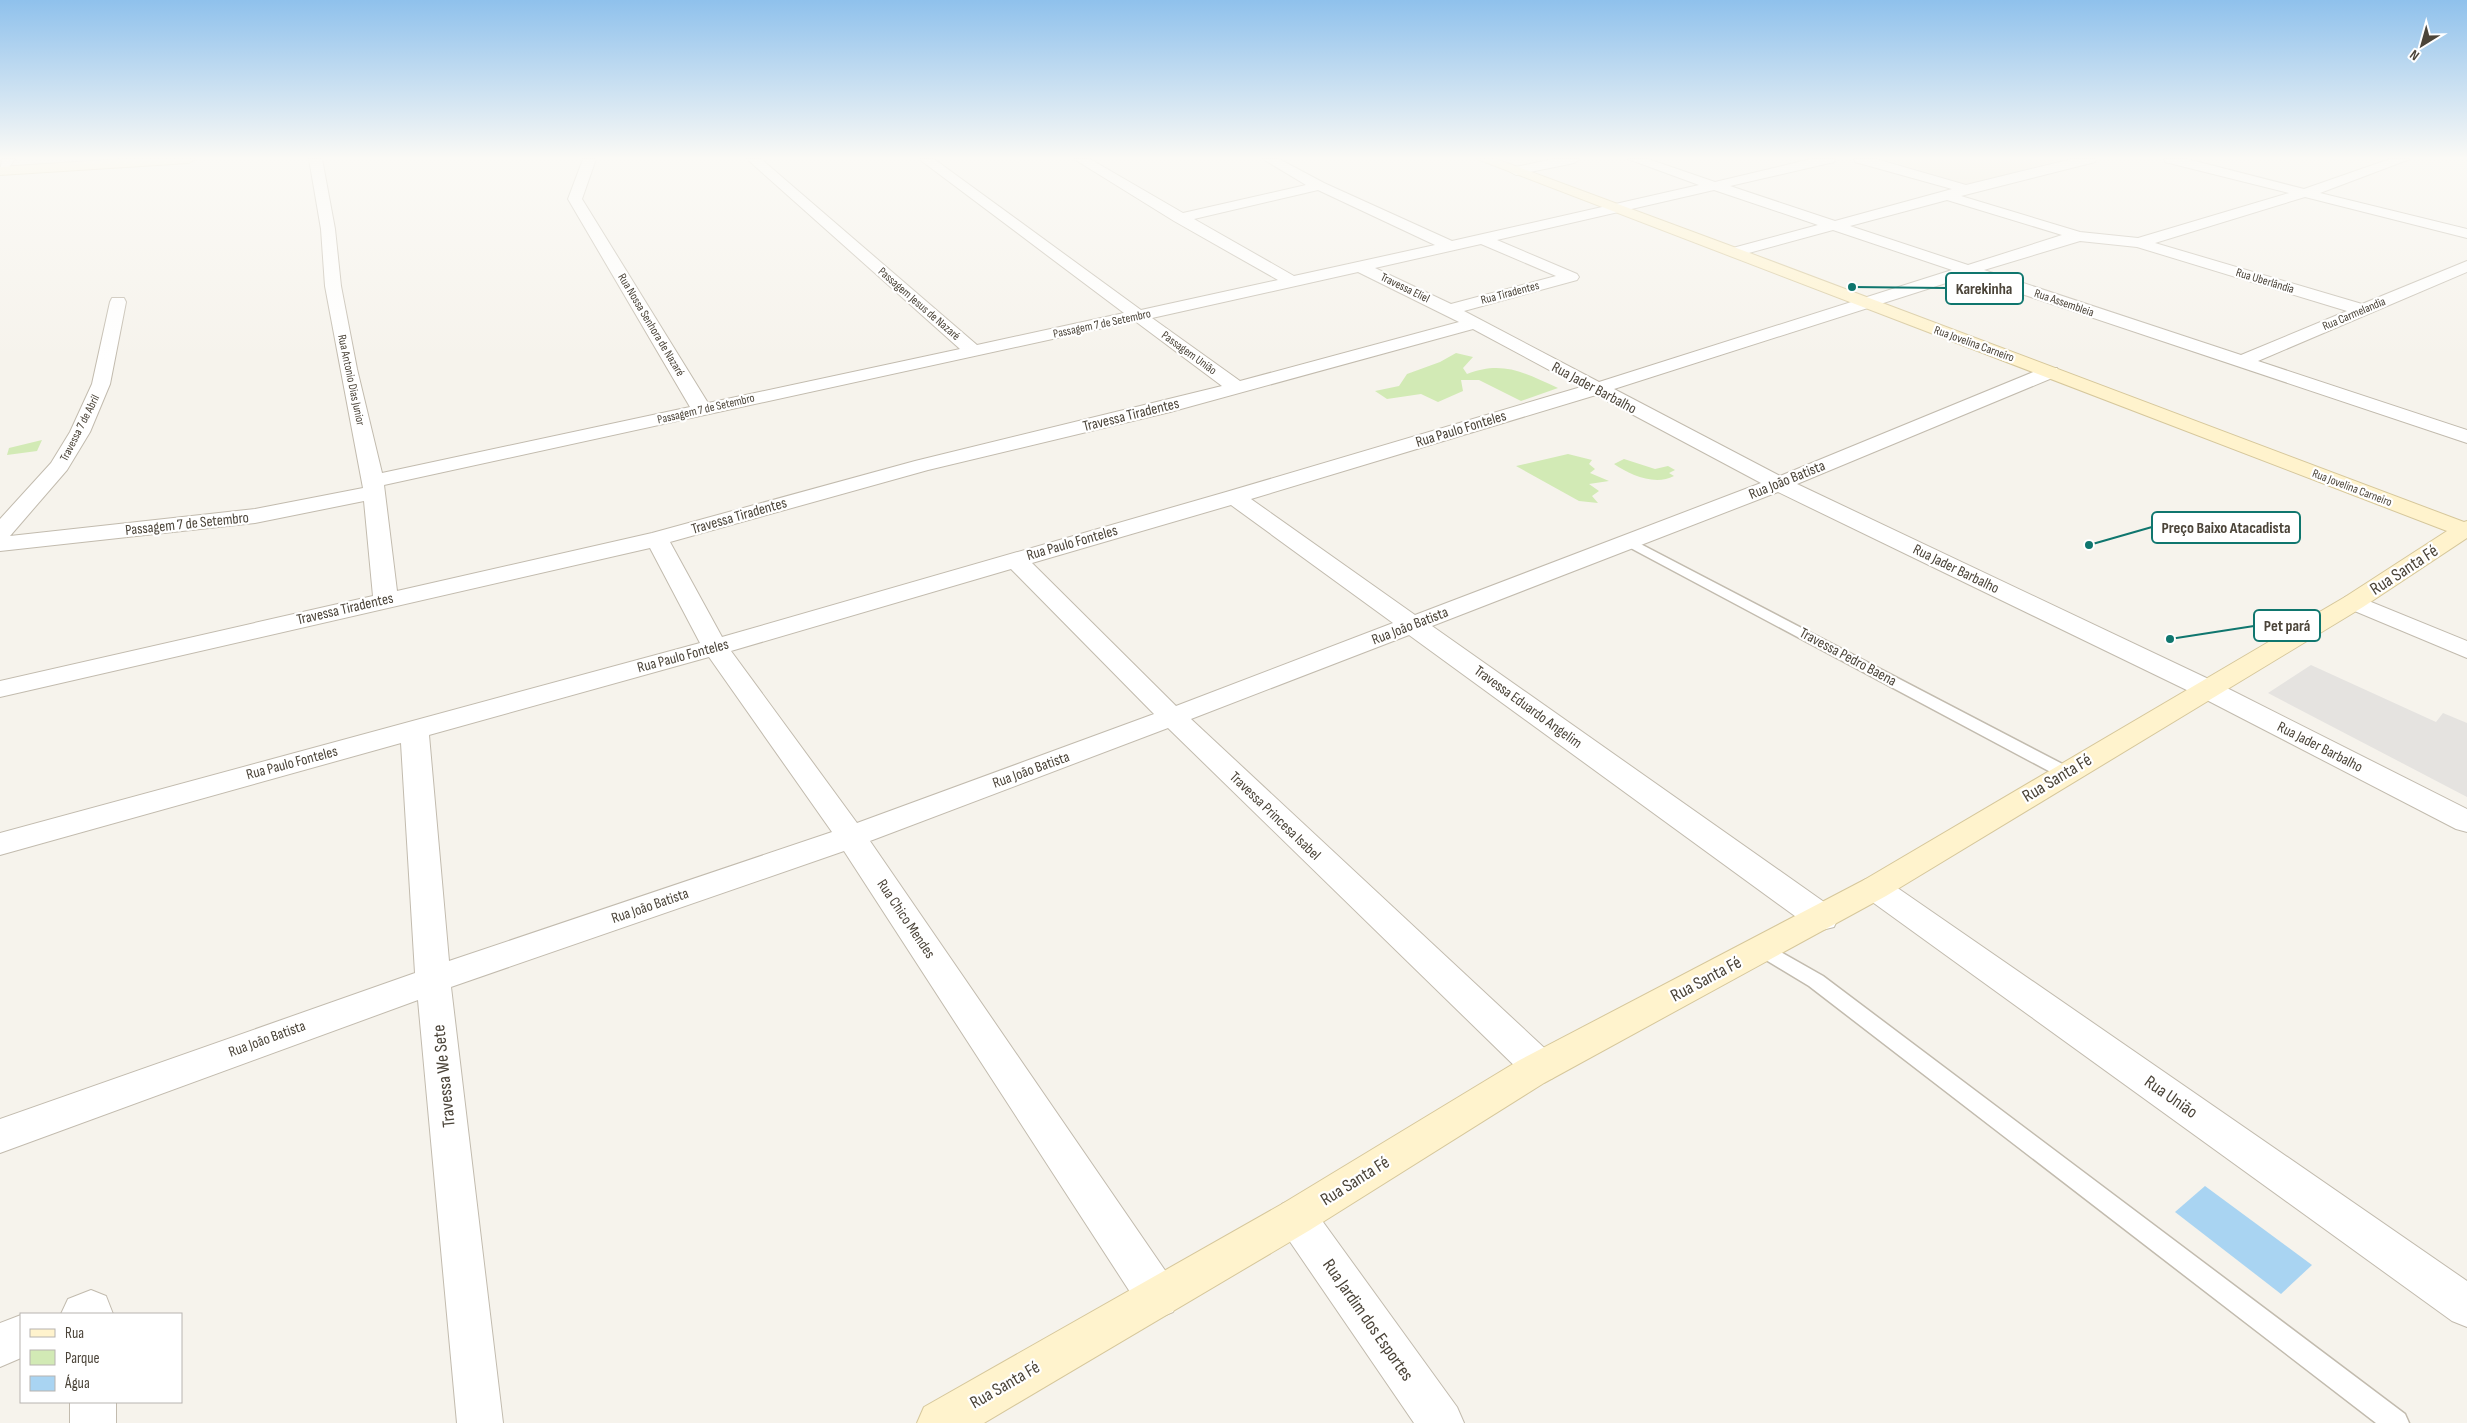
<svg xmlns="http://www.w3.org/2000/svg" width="2467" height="1423" font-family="'Sofia Sans Condensed',sans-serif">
<rect width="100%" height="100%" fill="#f6f3ec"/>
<path fill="#efe8d6" d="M1883 159H2063L1969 185Z"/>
<path fill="#d2eab5" d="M1456 353 1473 357 1463 368 1467 374C1503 360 1525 373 1558 388L1521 401 1479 380H1461L1463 391 1438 402 1421 394 1387 399 1375 391 1399 386 1407 374 1440 362Z
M42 440 37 451 7 455 9 448Z
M1568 454 1592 460 1589 464 1595 469 1590 473 1609 481 1589 484 1599 491 1592 496 1598 503 1579 501 1516 466Z
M1624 459 1655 469 1668 466 1675 470 1669 473 1674 476C1655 486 1630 475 1614 464Z"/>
<path fill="#e5e3e0" d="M2311 665 2436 722 2443 713 2467 723V797L2268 693Z"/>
<path fill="#a9d4f2" d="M2205 1186 2312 1265 2281 1294 2175 1212Z"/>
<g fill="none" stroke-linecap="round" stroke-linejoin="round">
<defs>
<path id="lane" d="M1629 538 2072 769 2074 773 2072 777H2060L1625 545 1623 542Z
M1763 942 1823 976 2405 1414 2409 1423H2376L1809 986 1756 954 1754 949 1756 944Z"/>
<path id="street" d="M2 159H15L5 173 0 174Z
M309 159H322L335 229 341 286 357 369 382 473 690 407 568 199 583 159H596L582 199 708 403 960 349 747 159H761L977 345 1124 313 919 159H934L1141 310 1278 280 1174 221 1074 159H1090L1183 213 1306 185 1263 159H1279L1324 183 1452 241 1699 185 1628 159H1648L1715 182 1811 159H1835L1834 162 1730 186 1835 221 1952 189 1855 162 1854 159H1876L1966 185 2072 159H2096L2095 162 1961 196 2080 232 2138 238 2289 193 2165 162 2164 159H2187L2304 189 2390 159H2410L2320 193 2467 229V238L2305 197 2155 243 2362 304 2467 261V272L2258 361 2467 430V443L1968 276 1614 389 1780 476 2043 368H2057L2059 372 2057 376 1797 484 2217 683 2467 809V832L2456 829 2197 695 1778 492 1432 626 1834 909 1838 918 1834 927 1822 930 1810 927 1409 635 1191 719 1553 1056 1558 1067 1553 1078 1540 1082 1527 1078 1168 728 870 841 1173 1282 1179 1297 1173 1312 1158 1318 1143 1312 844 851 451 987 503 1423H457L418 1000 0 1153V1119L415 973 401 743 0 855V833L700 643 650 548 0 697V681L373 596 364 501 255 523 0 551V519L51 463 70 432 92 384 110 302 112 298H124L126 302 110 384 90 432 67 470 10 536 255 509 363 488 325 286 321 229ZM1318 190 1435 245 1294 276 1194 219ZM1714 190 1818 225 1729 249 1726 252 1729 255 1734 257 1833 230 1952 270 1599 382 1464 311 1577 280 1579 277 1577 274 1497 240ZM1947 200 2062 235 1968 265 1850 226ZM2080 241 2137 247 2347 311 2241 355 1984 270ZM1481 244 1556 276 1451 304 1375 268ZM1358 272 1459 322 1240 381 1152 318ZM1135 321 1222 386 915 461 652 533 397 591 384 485ZM1473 329 1581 387 1226 492 722 637 670 542 928 470 1170 412ZM1596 395 1761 483 1415 615 1251 499ZM1231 505 1393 623 1176 706 1032 563ZM1011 569 1154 714 857 823 731 651ZM709 657 832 832 449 961 429 735Z
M1553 159H1580L1574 163 1516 175 1509 171 1511 168Z
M2354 595 2467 641V658L2345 607 2342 602 2345 597Z
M1875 876 1886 880 2467 1281V1327L2452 1321 1864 896 1859 888 1864 880Z
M1296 1198 1310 1204 1457 1407 1464 1423H1414L1282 1230 1276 1217 1282 1204Z
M91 1290 106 1296 113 1314H61L68 1299Z
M21 1315V1358L0 1367V1323Z
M70 1402H116V1423H70Z"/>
<path id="secondary" d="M121 159H195L189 163 0 175V167Z
M1477 159H1496L1739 249 2464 522 2467 521V538L2363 607 1886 896 1544 1083 1310 1230 984 1423H917L924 1407 1282 1204 1518 1061 1864 880 2345 597 2447 531Z"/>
</defs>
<use href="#lane" stroke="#c2bbae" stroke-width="3"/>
<use href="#street" stroke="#c2bbae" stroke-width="2"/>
<use href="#secondary" stroke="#d6c79b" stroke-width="2"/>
<use href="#lane" fill="#fff" fill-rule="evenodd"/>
<use href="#street" fill="#fff" fill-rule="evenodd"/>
<use href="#secondary" fill="#fff3cd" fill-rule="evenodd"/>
</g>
<linearGradient id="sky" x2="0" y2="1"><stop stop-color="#8fc1ec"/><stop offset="0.44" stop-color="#fbfaf6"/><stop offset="1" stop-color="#fbfaf6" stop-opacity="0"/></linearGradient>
<rect width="2467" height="359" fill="url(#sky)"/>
<g text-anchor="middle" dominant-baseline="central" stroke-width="4.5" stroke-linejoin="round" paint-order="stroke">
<g font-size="12" fill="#4b4439" stroke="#fff">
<text transform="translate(2265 281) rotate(17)">Rua Uberlândia</text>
<text transform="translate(1405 288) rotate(26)">Travessa Eliel</text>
<text transform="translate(1510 293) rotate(-15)">Rua Tiradentes</text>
<text transform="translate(2064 303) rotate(19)">Rua Assembleia</text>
<text transform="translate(919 304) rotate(41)">Passagem Jesus de Nazaré</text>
<text transform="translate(2354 314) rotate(-23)">Rua Carmelandia</text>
<text transform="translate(1102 324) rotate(-12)">Passagem 7 de Setembro</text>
<text transform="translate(651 325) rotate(59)">Rua Nossa Senhora de Nazaré</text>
<text transform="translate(1974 344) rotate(20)">Rua Jovelina Carneiro</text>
<text transform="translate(1189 353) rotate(36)">Passagem União</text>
<text transform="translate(351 380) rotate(78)">Rua Antonio Dias Junior</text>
<text transform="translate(706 409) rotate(-13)">Passagem 7 de Setembro</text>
<text transform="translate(80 428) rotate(-63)">Travessa 7 de Abril</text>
<text transform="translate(2352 488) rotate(21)">Rua Jovelina Carneiro</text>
</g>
<g font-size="15" fill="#4b4439" stroke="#fff">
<text transform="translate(1594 388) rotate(28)">Rua Jader Barbalho</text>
<text transform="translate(1131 415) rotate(-14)">Travessa Tiradentes</text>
<text transform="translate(1461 429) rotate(-17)">Rua Paulo Fonteles</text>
<text transform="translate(1787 480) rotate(-22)">Rua João Batista</text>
<text transform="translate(739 516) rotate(-16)">Travessa Tiradentes</text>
<text transform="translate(187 524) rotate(-6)">Passagem 7 de Setembro</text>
<text transform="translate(1072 543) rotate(-16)">Rua Paulo Fonteles</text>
<text transform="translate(1956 569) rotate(26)">Rua Jader Barbalho</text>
<text transform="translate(345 609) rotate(-13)">Travessa Tiradentes</text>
<text transform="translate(1410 626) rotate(-21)">Rua João Batista</text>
<text transform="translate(683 656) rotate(-15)">Rua Paulo Fonteles</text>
<text transform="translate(1848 657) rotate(28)">Travessa Pedro Baena</text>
<text transform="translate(1528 707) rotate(36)">Travessa Eduardo Angelim</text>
<text transform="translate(2320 747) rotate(27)">Rua Jader Barbalho</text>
<text transform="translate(292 763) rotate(-15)">Rua Paulo Fonteles</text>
<text transform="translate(1031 770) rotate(-20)">Rua João Batista</text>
<text transform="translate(1275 816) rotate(44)">Travessa Princesa Isabel</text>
<text transform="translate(650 906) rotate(-19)">Rua João Batista</text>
<text transform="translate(906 919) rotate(56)">Rua Chico Mendes</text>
<text transform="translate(267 1039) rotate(-20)">Rua João Batista</text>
</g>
<g font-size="18" fill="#4b4439" stroke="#fff">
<text transform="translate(2404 570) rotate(-33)">Rua Santa Fé</text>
<text transform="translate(2057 778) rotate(-31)">Rua Santa Fé</text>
<text transform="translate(1706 979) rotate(-28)">Rua Santa Fé</text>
<text transform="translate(444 1076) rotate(-96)">Travessa We Sete</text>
<text transform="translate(2171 1097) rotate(35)">Rua União</text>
<text transform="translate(1355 1181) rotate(-32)">Rua Santa Fé</text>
<text transform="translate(1368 1320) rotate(55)">Rua Jardim dos Esportes</text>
<text transform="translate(1005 1385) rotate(-30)">Rua Santa Fé</text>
</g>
</g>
<path fill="none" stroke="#0f766e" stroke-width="2" d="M1852 287L1946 288M2089 545L2152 527M2170 639L2254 626"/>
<g fill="#0f766e" stroke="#fff" stroke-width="2">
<circle cx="1852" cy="287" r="5"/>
<circle cx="2089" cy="545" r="5"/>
<circle cx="2170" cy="639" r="5"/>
</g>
<g fill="#fff" stroke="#0f766e" stroke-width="2">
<rect x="1946" y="273" width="77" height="31" rx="5"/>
<rect x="2152" y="512" width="148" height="31" rx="5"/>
<rect x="2254" y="610" width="66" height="31" rx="5"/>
</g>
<g font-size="16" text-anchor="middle" font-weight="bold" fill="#4b4439">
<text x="1984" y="294">Karekinha</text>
<text x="2226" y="533">Preço Baixo Atacadista</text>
<text x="2287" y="631">Pet pará</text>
</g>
<rect x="20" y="1313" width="162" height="90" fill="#ffffff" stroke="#b7b4b0"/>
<rect x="30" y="1329" width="25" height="8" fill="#fff3cd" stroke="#b7b4b0"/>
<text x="65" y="1338" font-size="15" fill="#4b4439">Rua</text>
<rect x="30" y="1350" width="25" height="15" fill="#d2eab5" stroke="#b7b4b0"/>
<text x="65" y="1363" font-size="15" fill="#4b4439">Parque</text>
<rect x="30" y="1376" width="25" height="15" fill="#a9d4f2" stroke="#b7b4b0"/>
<text x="65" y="1388" font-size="15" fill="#4b4439">Água</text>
<g transform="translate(2422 45) rotate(217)" stroke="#ffffff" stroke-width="4" paint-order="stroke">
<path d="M0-4L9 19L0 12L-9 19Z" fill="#4b4439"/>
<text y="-8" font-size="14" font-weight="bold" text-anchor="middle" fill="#4b4439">N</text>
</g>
</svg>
